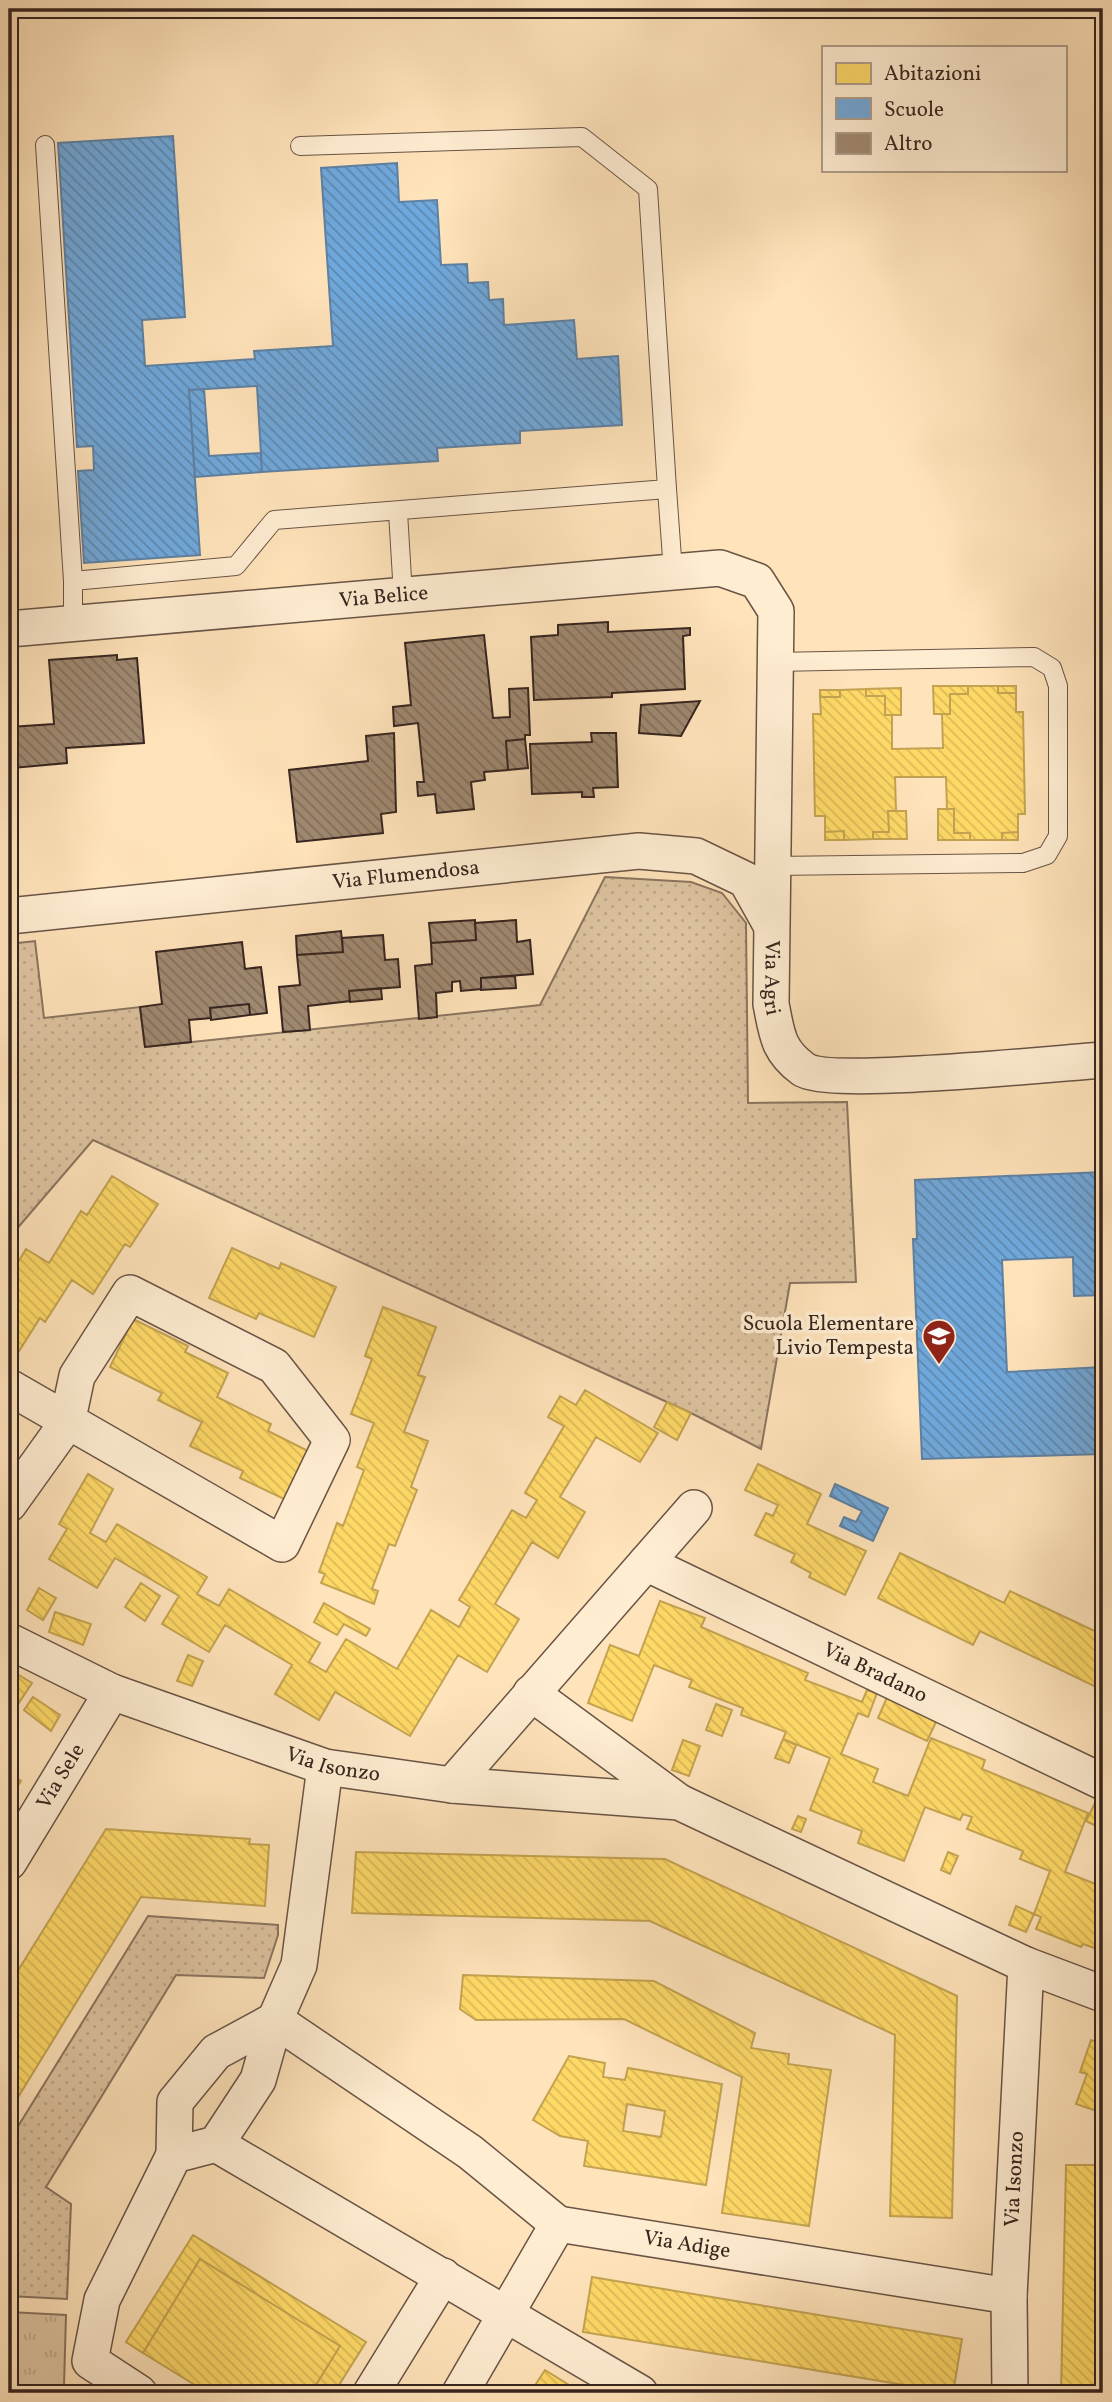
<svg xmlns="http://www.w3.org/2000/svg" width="1112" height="2402" font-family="Vollkorn,serif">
<defs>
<pattern id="grass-dots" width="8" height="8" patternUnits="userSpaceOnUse" patternTransform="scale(1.75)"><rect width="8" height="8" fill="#ddc3a0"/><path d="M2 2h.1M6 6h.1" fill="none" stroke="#bea789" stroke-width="1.8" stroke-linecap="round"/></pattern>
<pattern id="park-tufts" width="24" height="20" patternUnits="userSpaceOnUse" patternTransform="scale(1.75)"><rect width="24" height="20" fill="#ddc3a0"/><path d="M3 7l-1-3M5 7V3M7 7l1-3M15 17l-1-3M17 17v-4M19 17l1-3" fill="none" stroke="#bea789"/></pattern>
<pattern id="homes-back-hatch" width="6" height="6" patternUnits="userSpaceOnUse" patternTransform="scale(1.75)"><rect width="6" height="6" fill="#ffd966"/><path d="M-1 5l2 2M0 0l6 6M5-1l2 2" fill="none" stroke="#dbba58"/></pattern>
<pattern id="schools-back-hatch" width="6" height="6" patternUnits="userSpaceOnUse" patternTransform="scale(1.75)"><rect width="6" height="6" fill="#6fa8dc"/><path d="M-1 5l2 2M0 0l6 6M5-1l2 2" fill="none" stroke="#5c89b2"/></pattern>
<pattern id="building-back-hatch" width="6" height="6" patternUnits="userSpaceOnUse" patternTransform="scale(1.75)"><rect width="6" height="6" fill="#9f8870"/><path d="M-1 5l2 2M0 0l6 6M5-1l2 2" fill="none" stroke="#826f5b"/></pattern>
</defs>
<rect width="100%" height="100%" fill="#ffe3ba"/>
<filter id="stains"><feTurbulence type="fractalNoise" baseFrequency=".00286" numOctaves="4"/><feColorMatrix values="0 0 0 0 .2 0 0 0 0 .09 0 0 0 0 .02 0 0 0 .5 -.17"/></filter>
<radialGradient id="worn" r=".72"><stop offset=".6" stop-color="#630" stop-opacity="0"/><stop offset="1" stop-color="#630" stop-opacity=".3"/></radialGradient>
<path fill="url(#grass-dots)" stroke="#8a7460" stroke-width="2" d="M605 877 691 882 722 893 746 923 748 1103 847 1102 856 1282 790 1283 761 1449 691 1413 93 1140 9 1238V944L35 941 44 1018 140 1007 145 1047 540 1005Z
M148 1916 278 1925V1935L264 1978 176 1975 46 2187 71 2204 67 2299 9 2296V2141Z"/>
<path fill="url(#park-tufts)" stroke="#8a7460" stroke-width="2" d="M9 2312 66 2315 64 2386 54 2393H9Z"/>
<path fill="url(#homes-back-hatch)" stroke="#c3a351" stroke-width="2" fill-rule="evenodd" d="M933 686H968V694H950V714H934Z
M968 686H998V693H1016V712H1023L1025 814H1018V832L1002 833V840H970V833H954V809H947L946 777H895L896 811H888L889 832H873V839L844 840V831L825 832V816H815L813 714H821L820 697H840V690L866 689V696H885V715H892V749L943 748 942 714H950V694H968Z
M998 686H1016V693H998Z
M901 688V715H885V696H866V689Z
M820 690H840V697H820Z
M938 809H954V833H970V840H938Z
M888 811H906L907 839H873V832H889Z
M844 831V840H825V832Z
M1018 832V840H1002V833Z
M112 1176 158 1204 130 1247 125 1244 93 1294 72 1280 45 1322 40 1318 9 1367V1277L26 1249 49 1263 81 1211 87 1215Z
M232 1248 279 1269 281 1263 336 1287 314 1337 259 1313 256 1319 209 1298Z
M383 1307 436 1327 418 1375 425 1377 404 1432 428 1441 411 1487 417 1490 395 1546 389 1544 372 1589 378 1591 374 1604 321 1583 325 1574 319 1572 337 1523 343 1526 364 1470 357 1467 374 1423 351 1414 372 1359 365 1356Z
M133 1319 188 1346 185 1352 228 1373 217 1397 271 1424 268 1431 310 1452 286 1500 240 1478 243 1471 190 1446 202 1422 158 1400 162 1393 110 1367Z
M585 1390 658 1433 640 1462 596 1437 560 1497 585 1512 558 1558 532 1542 495 1604 519 1619 487 1672 458 1655 410 1736 335 1692 319 1720 275 1694 292 1665 225 1625 209 1652 162 1624 179 1596 115 1558 97 1588 49 1559 67 1529 59 1524 88 1474 113 1489 90 1533 106 1542 117 1524 207 1577 197 1594 219 1606 229 1589 320 1643 309 1662 326 1672 346 1639 397 1669 431 1610 459 1627 470 1607 459 1600 512 1510 526 1518 537 1500 525 1493 564 1426 548 1417 560 1396 576 1405Z
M667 1402 691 1413 677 1440 654 1427Z
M758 1464 821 1494 807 1524 866 1551 845 1595 809 1577 811 1573 791 1562 795 1554 755 1535 766 1513 773 1516 778 1505 745 1490Z
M900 1553 1004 1603 1010 1591 1103 1635V1675L1100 1674 1094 1686 980 1631 973 1645 878 1598Z
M141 1583 160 1596 145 1621 125 1607Z
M39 1588 56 1598 43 1620 27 1610Z
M660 1601 705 1618 701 1627 808 1673 805 1680 862 1702 867 1690 877 1693 868 1717 858 1713 841 1754 878 1769 873 1782 908 1796 931 1738 985 1760 982 1769 1088 1813 1065 1872 1103 1887V1951L1083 1944 1081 1947 1036 1929 1041 1917 1034 1914 1050 1871 1020 1859 1023 1851 967 1829 972 1817 963 1814 960 1820 925 1807 904 1861 858 1843 862 1831 810 1810 830 1758 783 1739 786 1732 741 1715 743 1708 689 1687 692 1680 654 1665 632 1721 588 1703 610 1645 639 1656Z
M324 1603 370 1629 366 1636 344 1624 337 1635 314 1622Z
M55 1612 91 1624 83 1645 49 1632Z
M188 1655 203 1661 192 1686 177 1681Z
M9 1669 32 1683 9 1718Z
M888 1695 937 1720 927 1741 878 1718Z
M33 1697 60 1715 51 1731 24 1710Z
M716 1704 732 1710 722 1736 706 1730Z
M783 1739 796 1745 789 1763 775 1758Z
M683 1740 700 1746 689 1776 672 1770Z
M9 1773 21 1781 9 1799Z
M1097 1799 1103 1802 1102 1829 1086 1821Z
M798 1816 806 1819 801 1832 792 1829Z
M106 1829 250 1839 249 1844 269 1845 265 1906 141 1897 9 2112V1985Z
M356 1852 665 1859 957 1996 952 2218 890 2216 895 2035 650 1921 352 1913Z
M948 1852 958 1856 950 1874 941 1870Z
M1016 1906 1034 1914 1026 1932 1009 1925Z
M463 1975 654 1981 755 2033 751 2048 789 2054 788 2064 831 2070 809 2226 722 2213 742 2077 624 2019 476 2020 460 2009Z
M1103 2023V2113L1076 2104 1087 2074 1080 2072 1091 2040 1097 2042Z
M569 2056 605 2063 603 2077 625 2080 628 2068 722 2084 706 2185 584 2166 588 2141 560 2136 533 2120ZM627 2104 665 2111 661 2137 623 2131Z
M1066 2165H1103V2393H1061Z
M193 2235 366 2342 334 2393H311L340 2346 200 2259 143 2353 126 2342Z
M200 2259 340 2346 311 2393H208L143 2353Z
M592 2277 962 2339 953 2393 583 2332Z
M545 2370 582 2393H530Z"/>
<path fill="url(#schools-back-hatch)" stroke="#5e81a3" stroke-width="2" d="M173 136 185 317 142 320 145 366 255 359 254 351 333 346 321 168 397 163 399 202 437 200 441 265 467 264 468 283 488 282 489 300 503 299 504 325 574 320 577 359 618 356 622 425 520 431V443L437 448 438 461 262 472 257 386 189 390 200 555 84 563 78 471 94 470 93 446 77 447 58 143Z
M204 389 209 456 261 453 262 472 195 477 189 390Z
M1103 1172V1295L1074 1296 1073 1257 1002 1260 1007 1372 1103 1367V1454L922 1459 913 1239H917L915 1180Z
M835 1484 888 1508 873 1541 840 1526 844 1517 856 1522 862 1511 830 1496Z"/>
<path fill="url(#building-back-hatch)" stroke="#37251f" stroke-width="2" d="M608 622V632L690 628V635L683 636 685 689 612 693V697L534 700 531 637 558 635V625Z
M484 635 493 718 510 717 509 689 528 688 530 735H525V739L506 741 508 770 484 772 485 780 471 782 474 809 437 813 435 794 418 796 417 782H424L418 723 394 726 393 707 411 705 405 643Z
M117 655V660L137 658 144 743 66 748 67 763 13 768 10 727 54 724 49 660Z
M700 701 681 736 639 733 641 705Z
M394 733 396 812 381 814 383 833 297 842 289 770 368 761 366 736Z
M591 733H616L618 787 593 788 594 797H582V792L532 794 530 744 592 742Z
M525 739 528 768 508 770 506 741Z
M475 920 476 940 431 943 429 923Z
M516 920 517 942 530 940 533 974 481 978V989L461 991 460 981 452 982V991L436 993 437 1017 419 1019 415 966 432 964 431 943 476 940 475 923Z
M341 931 343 952 297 955 296 936Z
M383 935 385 960 398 959 400 987 349 991 350 1001 308 1006 310 1030 283 1032 279 987 300 985 297 955 343 952 342 938Z
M242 942 245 969 261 967 267 1013 250 1015 249 1004 210 1008 211 1018 189 1020 191 1042 145 1047 140 1007 162 1004 156 952Z
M515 976 516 988 481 990V978Z
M381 988 382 999 350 1002 349 991Z
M249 1004 250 1015 211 1020 210 1008Z"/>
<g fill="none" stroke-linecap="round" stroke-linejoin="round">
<defs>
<path id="service" d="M45 145 73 581 236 566 274 520 667 489 648 189 582 137 300 146
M667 489 673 572
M398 512 403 595
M73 624V581
M772 866 1023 863 1047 855 1058 836V686L1052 668 1034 657 775 662"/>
<g id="minor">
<path id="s1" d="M9 629 720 568 757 581 776 611 771 1004C777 1033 777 1050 803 1069 828 1087 1058 1063 1103 1060"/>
<path id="s2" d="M9 916 639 851 696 856 746 880 771 925"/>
<path d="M9 1387 282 1544 332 1440 274 1366 130 1293 77 1376 67 1423 9 1504"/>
<path id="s3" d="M646 1563 1103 1782"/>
<path id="s4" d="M9 1641 112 1692 325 1767 452 1785 679 1802 1026 1965 1009 2296 1010 2393"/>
<path d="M531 1693 679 1802"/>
<path d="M452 1785 694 1508"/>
<path id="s5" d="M9 1862 112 1692"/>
<path d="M1026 1965 1103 1994"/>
<path d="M275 2020 470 2152 558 2224"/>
<path d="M216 2144 640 2393"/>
<path d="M174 2155 175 2102 216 2052 275 2020"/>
<path d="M139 2393 90 2361 102 2300 174 2155 216 2144 258 2080 275 2020 299 1965 325 1767"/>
<path d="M371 2393 443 2276"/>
<path id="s6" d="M460 2393 558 2224 1009 2296"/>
</g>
</defs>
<use href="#service" stroke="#695446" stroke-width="20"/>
<use href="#minor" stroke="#695446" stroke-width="38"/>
<use href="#service" stroke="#ffedd2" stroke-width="18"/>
<use href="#minor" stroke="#ffedd2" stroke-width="35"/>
</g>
<defs>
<symbol id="school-pin" viewBox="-11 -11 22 30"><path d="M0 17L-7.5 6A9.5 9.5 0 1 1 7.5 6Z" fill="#8f2418" stroke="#ffedd2"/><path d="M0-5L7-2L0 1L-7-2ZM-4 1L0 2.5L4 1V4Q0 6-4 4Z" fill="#fff"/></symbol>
</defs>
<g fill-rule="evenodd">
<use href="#school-pin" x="920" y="1317" width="38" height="52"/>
</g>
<g text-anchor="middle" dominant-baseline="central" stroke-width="7" stroke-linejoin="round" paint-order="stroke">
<g font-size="21" fill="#37251f" stroke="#ffedd2">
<text stroke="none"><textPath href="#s1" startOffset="376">Via Belice</textPath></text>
<text stroke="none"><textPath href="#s2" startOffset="399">Via Flumendosa</textPath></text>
<text stroke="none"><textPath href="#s1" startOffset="1155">Via Agri</textPath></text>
<text stroke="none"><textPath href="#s3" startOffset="254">Via Bradano</textPath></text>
<text stroke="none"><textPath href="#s4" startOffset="348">Via Isonzo</textPath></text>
<text stroke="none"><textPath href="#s5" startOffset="100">Via Sele</textPath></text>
<text transform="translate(1015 2179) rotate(-87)">Via Isonzo</text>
<text stroke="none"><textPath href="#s6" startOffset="326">Via Adige</textPath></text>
</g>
<g font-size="21" fill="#37251f" stroke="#ffedd2" text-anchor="end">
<text x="914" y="1324">Scuola Elementare<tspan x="914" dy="24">Livio Tempesta</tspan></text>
</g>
</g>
<rect width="1112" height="2402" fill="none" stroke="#ffe3ba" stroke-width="35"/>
<rect x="10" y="10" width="1091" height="2381" fill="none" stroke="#37251f" stroke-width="3.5"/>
<rect x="18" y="18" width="1077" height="2367" fill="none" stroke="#37251f" stroke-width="2"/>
<rect x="822" y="46" width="245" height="126" fill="#ffedd2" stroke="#af9d8a" stroke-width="2"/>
<rect x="836" y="63" width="35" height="21" fill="#ffd966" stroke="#af9d8a" stroke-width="2"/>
<text x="884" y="80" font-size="21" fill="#37251f">Abitazioni</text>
<rect x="836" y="98" width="35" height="21" fill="#6fa8dc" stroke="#af9d8a" stroke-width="2"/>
<text x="884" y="116" font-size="21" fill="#37251f">Scuole</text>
<rect x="836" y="133" width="35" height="21" fill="#9f8870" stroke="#af9d8a" stroke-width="2"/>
<text x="884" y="150" font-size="21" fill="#37251f">Altro</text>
<rect width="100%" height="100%" filter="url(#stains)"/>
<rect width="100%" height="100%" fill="url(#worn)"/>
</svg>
